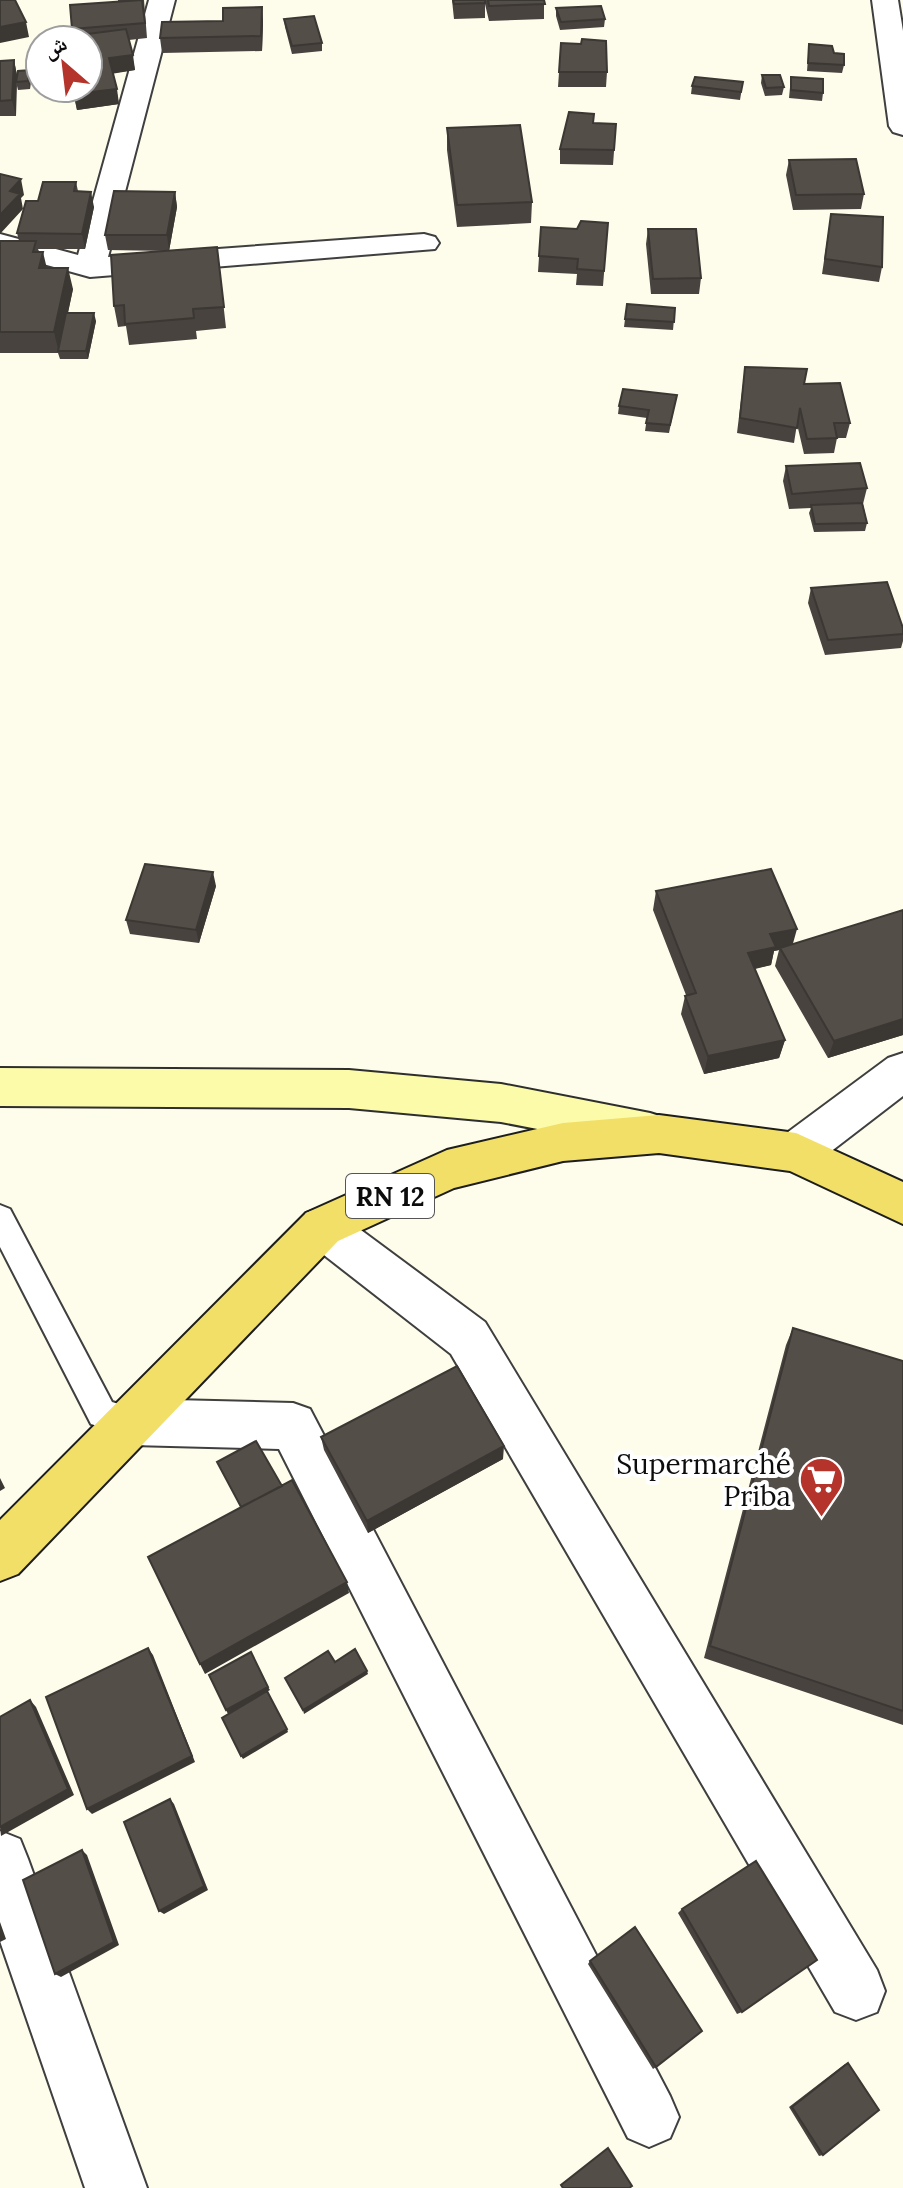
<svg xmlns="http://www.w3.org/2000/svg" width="903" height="2188" font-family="Lora,'Noto Naskh Arabic',serif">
<rect width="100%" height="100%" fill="#fefceb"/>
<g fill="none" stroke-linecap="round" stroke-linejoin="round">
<defs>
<path id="lane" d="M0 1205 10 1209 112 1402 143 1411 148 1422 143 1433 132 1437 91 1424 0 1247Z"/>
<path id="street" d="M149 0H175L108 257 424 234 435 237 439 243 435 249 90 277 0 252V234L78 255Z
M872 0H898L903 31V135L893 132 889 126Z
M903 1053V1096L812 1166 796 1171 780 1166 774 1152 780 1138 888 1058Z
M322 1207 338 1213 485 1322 877 1970 885 1991 877 2012 856 2020 835 2012 451 1354 306 1241 299 1227 306 1213Z
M132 1399 293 1403 310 1409 670 2096 679 2117 670 2138 649 2147 628 2138 279 1449 132 1445 115 1439 107 1422 115 1405Z
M0 1831 20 1839 28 1859 147 2188H85L0 1941Z"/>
<path id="secondary" d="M0 1068 349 1070 501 1084 650 1113 666 1118 672 1132 666 1146 650 1151 501 1122 349 1108 0 1106Z"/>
<path id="primary" d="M659 1115 796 1133 903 1182V1224L790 1171 659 1153 563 1161 454 1188 338 1241 18 1574 0 1581V1520L306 1213 447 1150 563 1123Z"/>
</defs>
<use href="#lane" stroke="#3f3f3f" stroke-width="4"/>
<use href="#street" stroke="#3f3f3f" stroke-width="4"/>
<use href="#secondary" stroke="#2e2e2e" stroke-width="4"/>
<use href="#primary" stroke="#1d1d1d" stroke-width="4"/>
<use href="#lane" fill="#fff" fill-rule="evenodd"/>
<use href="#street" fill="#fff" fill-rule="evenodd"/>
<use href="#secondary" fill="#fbfba9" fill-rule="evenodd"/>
<use href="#primary" fill="#f2df67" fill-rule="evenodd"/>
</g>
<path fill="#48433f" d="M118 0H144L147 38 129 40 135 70 113 73 119 104 77 110 72 88H88L72 29 118 2Z
M452 0H544V19L489 21 485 4V18L454 19Z
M262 7 263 22 262 51 162 53 160 38 223 21Z
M556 8 605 19 604 27 560 30 556 16Z
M284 19 322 43V51L292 54 285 27Z
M561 43 581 44 607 72 606 87H558Z
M809 44 834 53 844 65 842 73 807 71Z
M14 60 17 75 30 70 31 78 30 89 18 90 17 86 16 116H0V61Z
M762 75 784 87 782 95 765 96 761 83Z
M791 77 823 93 822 101 789 98Z
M743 82 740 100 691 94 692 86Z
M594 114V123L616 124 613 165 560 164V149Z
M447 128 532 202 531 223 457 227 447 150Z
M789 160 864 194 861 209 793 210 786 175Z
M76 182 78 191 94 207 85 249H38L47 268 73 289 68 313 96 321 88 359H60L58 353H0V241H19L17 233 38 201Z
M175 192 177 207 169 251 217 247 226 328 196 331 197 339 129 345 126 326 118 327 114 306 168 251 108 250 105 235Z
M831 214 882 267 879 282 822 274Z
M608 223 603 286 576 285 577 274 538 272 541 227 577 229Z
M648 229 701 278 699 294H651L646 244Z
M627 304 675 308 673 330 624 327Z
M745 367 804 384 850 423 846 438H837L834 453 804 454 797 424 794 443 737 433Z
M677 395 669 433 645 431 647 418 618 414 619 406Z
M786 466 867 488 863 504 867 523 865 531 814 532 809 513 811 508 789 509 783 481Z
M811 588 903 628V641L901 648 825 655 808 603Z
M216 886 199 943 130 934 126 920Z
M656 891 793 944 903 910V1035L828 1058 775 966 779 950 774 951 771 965 755 969 785 1040 779 1058 704 1074 681 1014 685 996 686 995 653 910Z
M793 1328 903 1361V1725L704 1658 786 1345Z
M321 1437 503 1459 368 1533 324 1450Z
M682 1909 742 2012 737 2014 678 1913Z
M590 1961 656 2067 653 2069 588 1964Z
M848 2063 823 2155 819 2156 789 2107 845 2064Z"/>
<path fill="#3b3733" d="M262 7 263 22 262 51 261 36Z
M26 22 29 37 0 43V27Z
M133 55 135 70 111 74 109 58Z
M14 60 17 76 16 82V116L12 100Z
M30 70 31 78 30 89 28 81Z
M117 89 119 104 77 110 74 94Z
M21 179 24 195 21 198 23 209 0 234V215L10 191Z
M91 192 94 207 85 249 82 234Z
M175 192 177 207 169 251 167 235Z
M43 252 48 273 39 268Z
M68 268 73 289 59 353 54 332Z
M94 313 96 321 88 359 86 351Z
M213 872 216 886 199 943 196 930Z
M797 929 792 947 780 948 779 950 774 951 771 965 744 971 748 953 770 934Z
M903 1019V1035L828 1058 834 1041Z
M785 1040 779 1058 704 1074 708 1056Z
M504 1446 503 1459 368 1533 367 1521Z
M0 1478 5 1488 0 1491Z
M347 1582 349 1593 205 1674 200 1664Z
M148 1648 153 1655 195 1762 92 1814 87 1809Z
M367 1671 368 1674 304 1714 303 1710Z
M268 1687 270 1690 228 1714 226 1710Z
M30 1700 36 1707 74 1795 1 1836 0 1827Z
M287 1729 288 1732 243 1759 241 1756Z
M170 1799 174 1804 208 1890 164 1914 159 1911Z
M82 1850 87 1855 119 1945 61 1977 55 1974Z
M0 1922 6 1939 0 1942Z"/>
<path fill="#544e49" stroke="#3b3733" stroke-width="2" d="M0 0H15L26 22 0 27Z
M142 0 145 23 72 29 70 5Z
M453 0H485V3L454 4Z
M488 0H544L545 4 489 6Z
M601 6 605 19 561 22 556 8Z
M262 7 261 36 160 38 162 22 223 21V8Z
M314 16 322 43 292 46 284 19Z
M126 29 133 55 109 58 117 89 74 94 73 88H88V40H57L56 38Z
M582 39 606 41 607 72H559L561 43 581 44Z
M809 44 832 46 834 53 844 54V65L808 63Z
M14 60 12 100 0 101V61Z
M30 70 28 81 16 82 18 71Z
M762 75H780L784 87 766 88Z
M695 77 743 82 741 92 692 86Z
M791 77 823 79V93L791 90Z
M569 112 594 114 593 123 616 124 614 150 560 149Z
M520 125 532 202 457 205 447 128Z
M856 159 864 194 796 195 789 160Z
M0 174 21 179 10 191 20 194 0 215Z
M43 182H76L74 191 91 192 82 234 17 233 26 201H38Z
M114 191 175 192 167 235H105Z
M831 214 883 217 882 267 825 259Z
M581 221 608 223 604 271 577 269 578 259 539 256 541 227 577 229Z
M648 229H696L701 278 653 279Z
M0 241H36L33 252H43L39 268H68L54 332H0Z
M217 247 224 307 193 309 194 318 125 324 124 305 114 306 111 255Z
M627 304 675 308 674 322 625 319Z
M66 313H94L86 351H58Z
M745 367 807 369 804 384 840 383 850 423H834L837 438 807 439 800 408 797 428 740 418Z
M623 389 677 395 670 425 646 423 649 410 619 406Z
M860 463 867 488 792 494 786 466Z
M862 503 867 523 815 524 811 505Z
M887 582 903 628V634L828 640 811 588Z
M145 864 213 872 196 930 126 920Z
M771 869 797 929 770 934 776 947 748 953 785 1040 708 1056 685 996 696 993 656 891Z
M903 910V1019L834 1041 780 948Z
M793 1328 903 1361V1711L710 1646Z
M457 1366 504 1446 367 1521 321 1437Z
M256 1441 282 1486 241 1507 217 1462Z
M292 1480 347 1582 200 1664 148 1557Z
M148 1648 192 1756 87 1809 46 1697Z
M355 1649 367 1671 303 1710 285 1678 328 1651 335 1662Z
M251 1652 268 1687 226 1710 209 1675Z
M267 1691 287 1729 241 1756 222 1718Z
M30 1700 68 1789 0 1827V1717Z
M170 1799 204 1886 159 1911 124 1822Z
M82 1850 114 1942 55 1974 23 1880Z
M756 1861 817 1960 742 2012 682 1909Z
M635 1927 702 2031 656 2067 590 1961Z
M848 2063 879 2110 823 2155 792 2107Z
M608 2148 632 2186 629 2188H563L561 2185Z"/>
<defs>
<symbol id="supermarket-pin" viewBox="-11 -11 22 30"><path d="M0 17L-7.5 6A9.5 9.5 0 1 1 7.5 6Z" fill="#b4332b" stroke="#fff"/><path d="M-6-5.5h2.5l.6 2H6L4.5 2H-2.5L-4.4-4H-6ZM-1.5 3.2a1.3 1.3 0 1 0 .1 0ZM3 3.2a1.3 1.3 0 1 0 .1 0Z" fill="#fff"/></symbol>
</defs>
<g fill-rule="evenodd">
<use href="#supermarket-pin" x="796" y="1454" width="51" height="69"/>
</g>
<g text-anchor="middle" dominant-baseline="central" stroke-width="8" stroke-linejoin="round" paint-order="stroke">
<rect fill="#fff" stroke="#555" stroke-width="2" x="346" y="1174" width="88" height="44" rx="6"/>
<g font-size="26" font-weight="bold" fill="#0c0c0c">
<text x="390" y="1196">RN 12</text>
</g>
<g font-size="28" fill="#0c0c0c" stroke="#fff" text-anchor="end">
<text x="791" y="1464">Supermarché<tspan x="791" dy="32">Priba</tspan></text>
</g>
</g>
<g transform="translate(64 64) rotate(332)"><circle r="38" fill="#ffffff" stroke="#9e9e9e" stroke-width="2"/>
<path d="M0-6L14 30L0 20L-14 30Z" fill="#b4332b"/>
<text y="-12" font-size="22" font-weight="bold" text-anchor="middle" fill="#0c0c0c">ش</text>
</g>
</svg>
